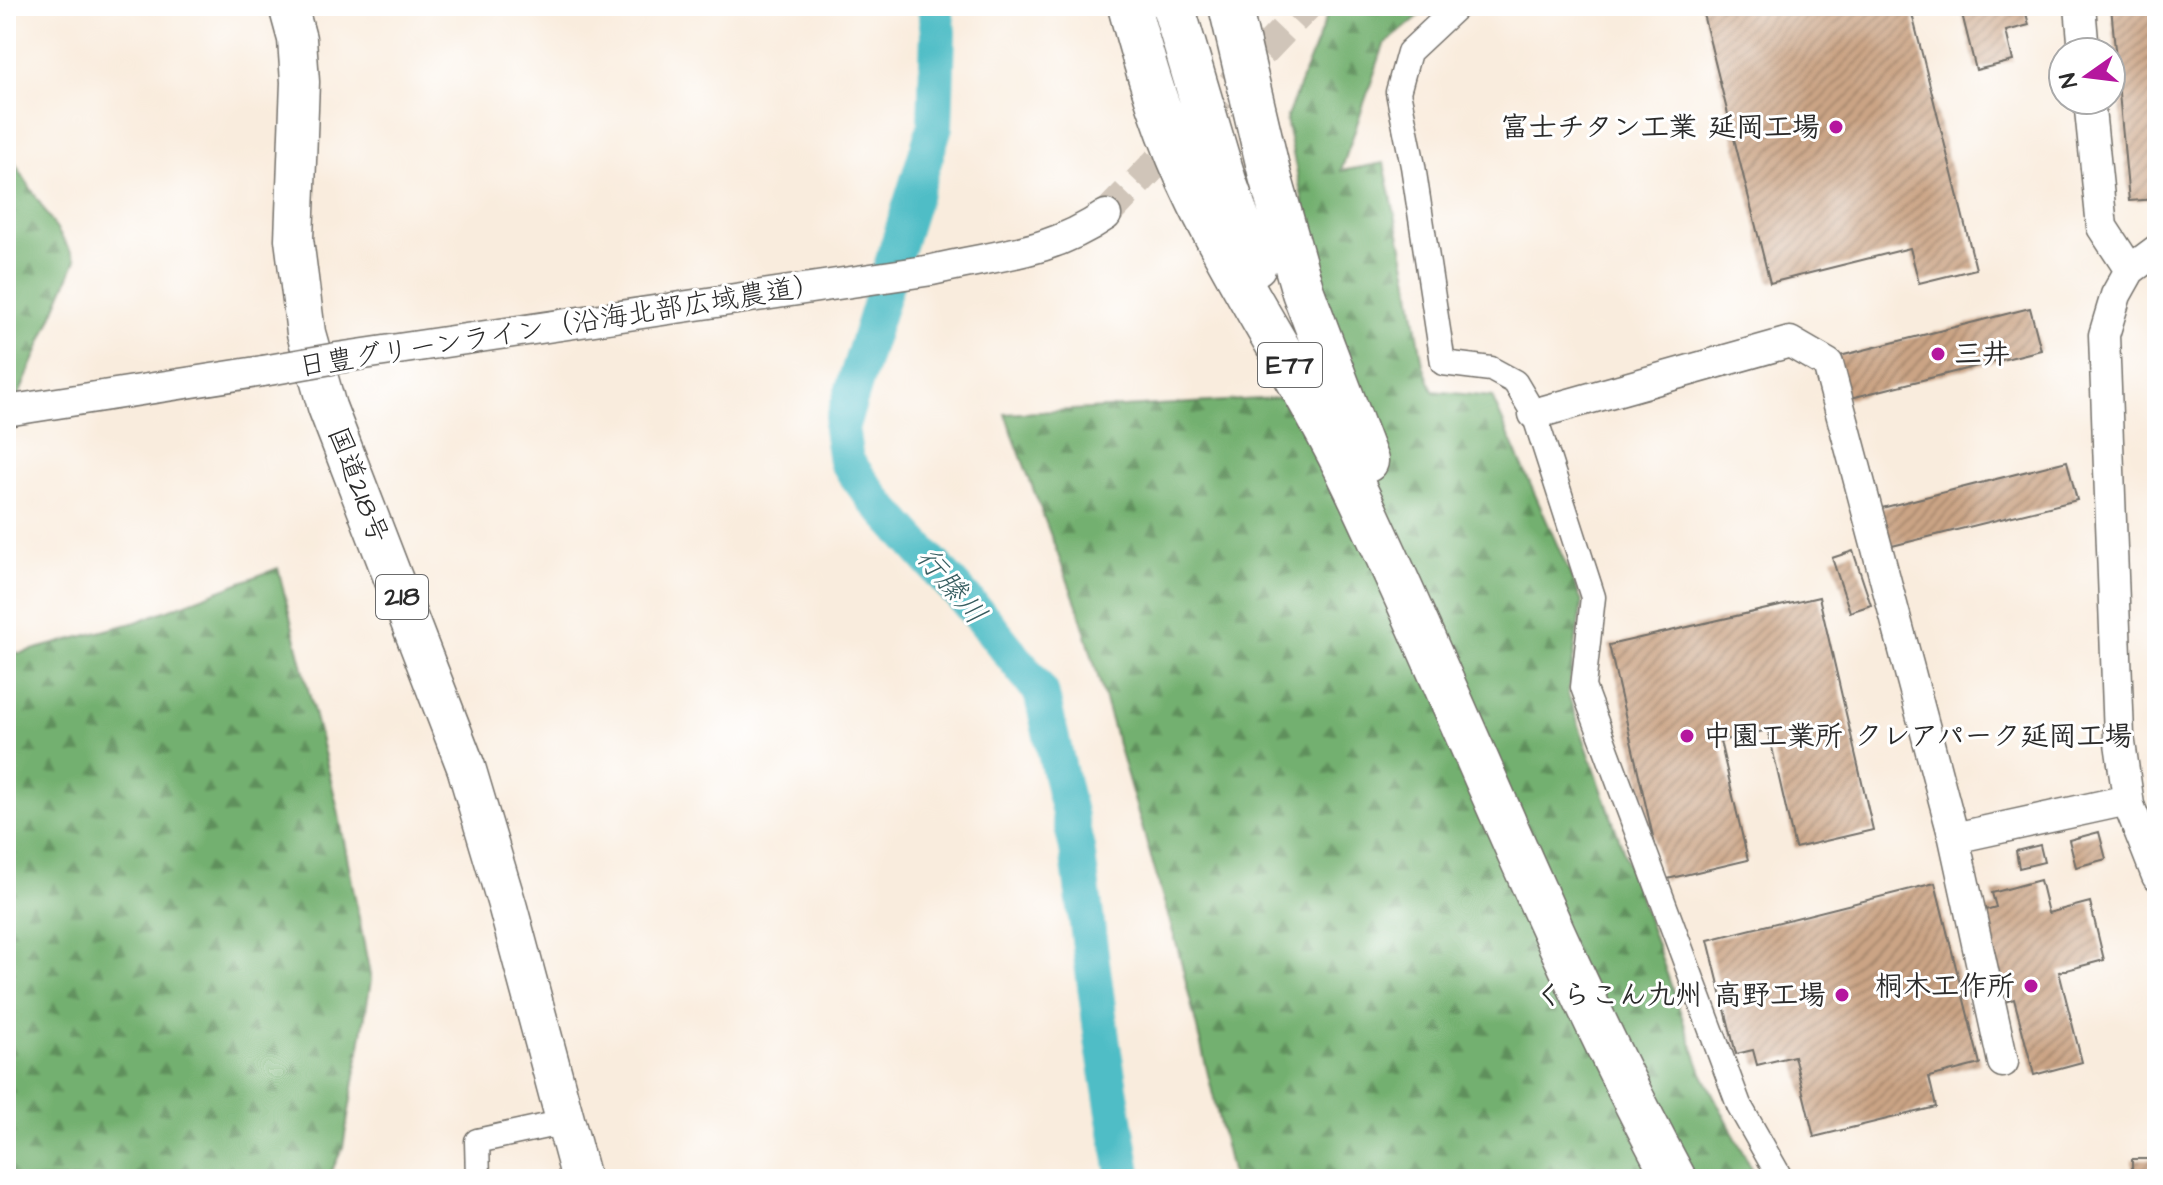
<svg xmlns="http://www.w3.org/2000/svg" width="2163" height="1185" font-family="'Architects Daughter','Klee One',sans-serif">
<defs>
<pattern id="forest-firs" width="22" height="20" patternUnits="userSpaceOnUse" patternTransform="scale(2)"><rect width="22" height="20" fill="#73b070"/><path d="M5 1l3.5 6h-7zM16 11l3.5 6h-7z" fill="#5f8f5c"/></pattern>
<pattern id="building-hatch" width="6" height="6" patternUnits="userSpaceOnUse" patternTransform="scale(2)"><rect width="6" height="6" fill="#cba485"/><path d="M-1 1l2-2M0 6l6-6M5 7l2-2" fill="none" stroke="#a5866d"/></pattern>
</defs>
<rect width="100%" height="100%" fill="#fff"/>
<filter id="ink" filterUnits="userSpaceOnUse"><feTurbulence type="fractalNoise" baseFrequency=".0125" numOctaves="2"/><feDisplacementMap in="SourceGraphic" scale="16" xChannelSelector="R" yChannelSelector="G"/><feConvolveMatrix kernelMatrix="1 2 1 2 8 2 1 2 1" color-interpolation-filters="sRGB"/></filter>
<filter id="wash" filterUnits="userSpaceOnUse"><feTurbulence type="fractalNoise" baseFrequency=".006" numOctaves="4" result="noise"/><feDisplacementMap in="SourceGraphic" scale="32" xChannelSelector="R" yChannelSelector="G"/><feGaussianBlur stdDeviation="1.8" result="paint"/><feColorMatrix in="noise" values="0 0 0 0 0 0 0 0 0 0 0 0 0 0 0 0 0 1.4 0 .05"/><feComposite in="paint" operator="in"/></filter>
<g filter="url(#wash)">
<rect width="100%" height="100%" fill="#f9ecdd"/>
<path fill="url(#forest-firs)" stroke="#4f6e4e" stroke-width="2" d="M1331 6H1431L1384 45 1341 171 1384 163 1409 280 1423 365 1433 391 1492 397 1582 601 1568 694 1702 1073 1757 1179H1233L1179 953 1078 608 1005 414 1360 393 1316 267 1286 119Z
M6 149 76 260 6 426Z
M278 568 337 805 371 980 343 1147 328 1179H6V652L21 653 136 622Z"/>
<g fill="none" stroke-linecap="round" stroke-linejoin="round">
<path stroke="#4fbdc6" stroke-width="36" d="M935 6 938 33 935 126 841 428 846 461 874 499 984 620 1041 692 1077 848 1103 1046 1125 1179"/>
</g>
<g id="blocks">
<path fill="url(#building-hatch)" d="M1701 6H1910L1976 269 1919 283 1910 248 1770 283Z
M1960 6H2002L2004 15 2025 9 2029 25 2006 31 2013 61 1976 70Z
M2111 6H2157V199L2129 201Z
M2030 308 2041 350 1847 399 1836 357Z
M2067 461 2077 500 1888 547 1878 509Z
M1853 551 1871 605 1850 612 1832 558Z
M1819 597 1873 830 1795 848 1768 730 1720 741 1748 860 1663 880 1609 645Z
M2099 832 2106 859 2076 867 2069 840Z
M2040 845 2044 862 2019 868 2016 851Z
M2040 880 2048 913 2090 902 2104 960 2059 972 2082 1062 2034 1075 2014 999 2005 1002 1982 911 1996 907 1992 893Z
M1935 883 1980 1064 1929 1077 1936 1107 1814 1137 1794 1056 1757 1065 1753 1050 1736 1054 1708 940Z
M2132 1159H2157V1179H2132Z"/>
</g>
</g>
<g filter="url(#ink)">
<use href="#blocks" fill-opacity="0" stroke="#736f69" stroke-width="2"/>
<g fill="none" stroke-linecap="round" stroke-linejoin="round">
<path stroke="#d0c5b9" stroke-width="30" stroke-dasharray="30 15" stroke-linecap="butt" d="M1106 215 1307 6"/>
<defs>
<path id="minor" d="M1458 6 1409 52 1398 92 1413 166 1443 363 1491 369 1515 382 1534 414 1593 597 1583 687 1739 1105 1781 1179
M478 1179 477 1141 565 1122"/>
<path id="tertiary" d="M2080 6 2084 52
M2089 100 2102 227 2130 270
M2157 250 2130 270 2116 295 2104 335 2119 736 2129 805 2157 876
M337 358 932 270C998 254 1047 255 1106 215
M6 411 263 371
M1534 414 1790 342 1828 364 1954 838 2003 1062
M1954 838 2128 800"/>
<path id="trunk" d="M288 6 297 39 300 82 294 239 306 333 327 407 466 767 508 908 581 1179"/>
<path id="motorway" d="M1129 6C1147 74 1167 139 1198 202 1246 300 1308 389 1355 488 1464 717 1554 955 1675 1179
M1173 6 1225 181 1255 265
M1230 6 1270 176 1303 292 1367 461"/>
</defs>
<use href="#minor" stroke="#736f69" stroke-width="27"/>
<use href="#tertiary" stroke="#736f69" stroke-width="33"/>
<use href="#trunk" stroke="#736f69" stroke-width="41"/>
<use href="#motorway" stroke="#736f69" stroke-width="45"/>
<use href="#minor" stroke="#fff" stroke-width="24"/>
<use href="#tertiary" stroke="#fff" stroke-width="30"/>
<use href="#trunk" stroke="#fff" stroke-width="38"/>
<use href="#motorway" stroke="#fff" stroke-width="42"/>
<defs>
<path id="tertiary-bridge" d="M263 371 337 358"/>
</defs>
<use href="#tertiary-bridge" stroke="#736f69" stroke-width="33" stroke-linecap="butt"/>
<use href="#tertiary-bridge" stroke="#fff" stroke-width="30"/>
</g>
</g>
<g fill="#b5179e" stroke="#fff" stroke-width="3">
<circle cx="1836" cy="127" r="8"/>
<circle cx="1938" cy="354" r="8"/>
<circle cx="1687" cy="736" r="8"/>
<circle cx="2031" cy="986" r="8"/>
<circle cx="1842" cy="995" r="8"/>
</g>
<g text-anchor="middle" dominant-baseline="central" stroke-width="6" stroke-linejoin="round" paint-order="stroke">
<g fill="#fff" stroke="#6b6b6b" stroke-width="2">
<rect x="1258" y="343" width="64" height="44" rx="6"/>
<rect x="376" y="575" width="52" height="44" rx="6"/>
</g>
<g font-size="26" font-weight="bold" fill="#2b2b2b">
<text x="1290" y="365">E77</text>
<text x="402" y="597">218</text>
</g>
<g font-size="28" font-weight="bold" fill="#2b2b2b" stroke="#fff" text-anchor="end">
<text x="1820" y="127">富士チタン工業 延岡工場</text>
<text x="1954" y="354" text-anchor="start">三井</text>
<text x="1703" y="736" text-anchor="start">中園工業所 クレアパーク延岡工場</text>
<text x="2015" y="986">桐木工作所</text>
<text x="1826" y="995">くらこん九州 高野工場</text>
</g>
<g font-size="28" fill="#2b2b2b" stroke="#fff">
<text transform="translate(560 326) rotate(-9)">日豊グリーンライン（沿海北部広域農道）</text>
<text transform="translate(358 485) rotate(69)">国道218号</text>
</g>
<g font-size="30" font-style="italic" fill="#385e61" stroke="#fff">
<text transform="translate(951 586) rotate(50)">行縢川</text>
</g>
</g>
<rect width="2163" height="1185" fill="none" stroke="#fff" stroke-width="32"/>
<g transform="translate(2087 76) rotate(256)"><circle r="38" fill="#ffffff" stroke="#aaaaaa" stroke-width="2"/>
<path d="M0-6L14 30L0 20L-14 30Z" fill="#b5179e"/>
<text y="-12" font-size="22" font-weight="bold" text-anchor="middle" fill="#2b2b2b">N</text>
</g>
</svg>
